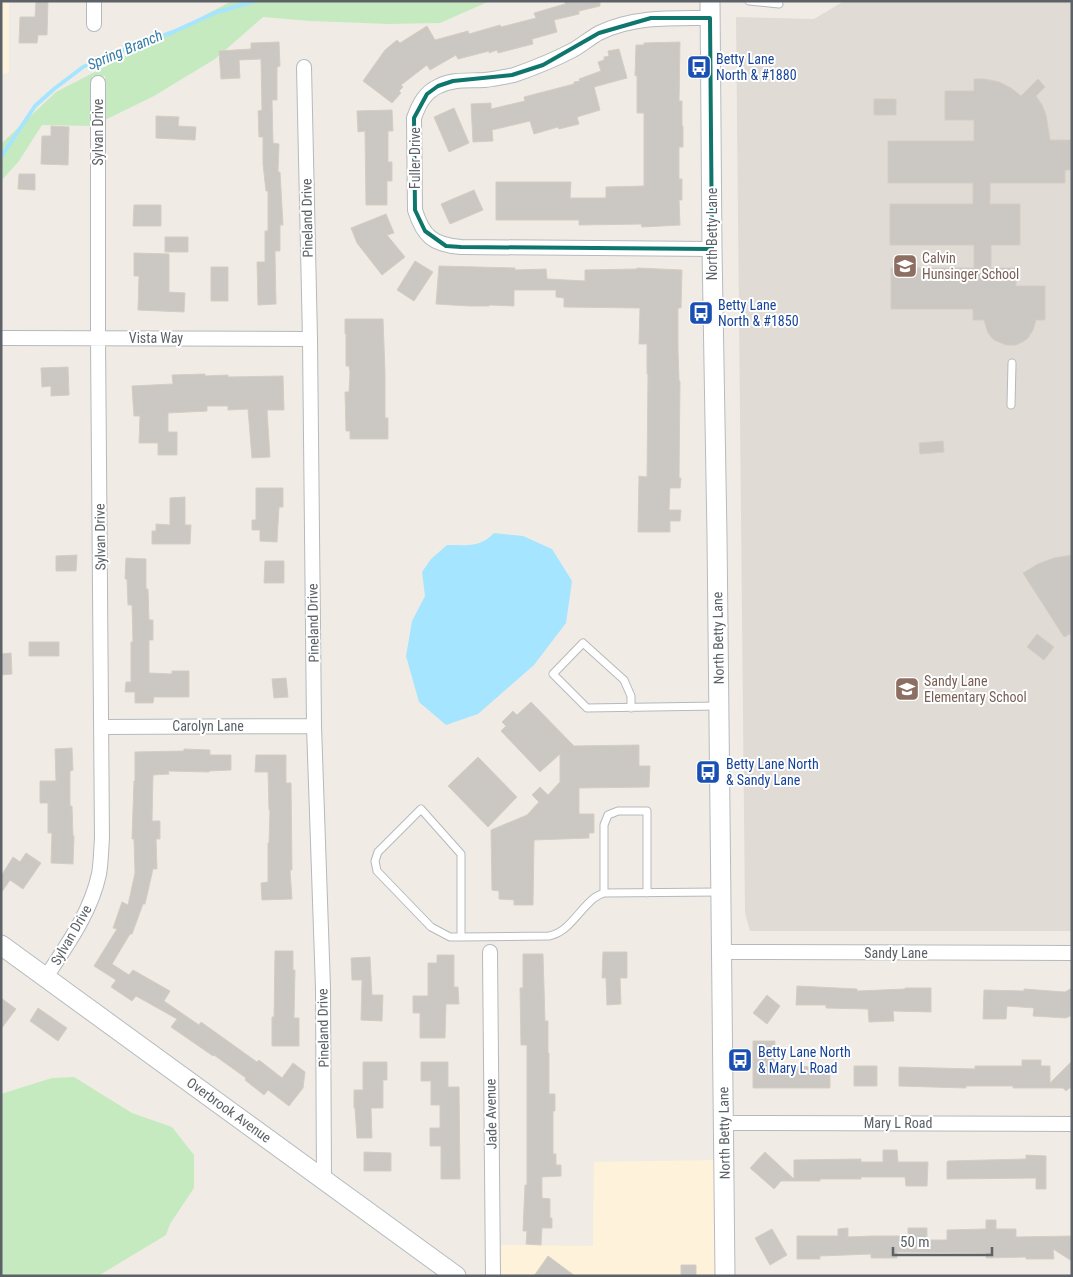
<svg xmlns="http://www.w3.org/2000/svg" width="1073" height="1277" font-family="'Roboto Condensed',sans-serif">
<rect width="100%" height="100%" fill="#f0ece5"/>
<path fill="#fff2db" d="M1 1H9V73L1 74Z
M717 1160 718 1276H500L499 1245 593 1246 594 1162Z"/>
<path fill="#e0dbd4" d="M844 1H1072V931H750L745 913 736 17 814 19Z"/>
<path fill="#c5eabf" d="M232 1H490L440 23 389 24 310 21 263 17 215 59 154 96 105 120V76H92V126L42 125 19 161 1 181V144L56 92Z
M74 1077 132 1113 172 1127 194 1155V1188L170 1224 166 1235 98 1276H1V1094L52 1078Z"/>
<path fill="#a6e5ff" d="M494 533 523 536 552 549 572 581 566 623 534 665 478 714 446 725 419 702 406 656 412 621 425 596 422 572 431 559 447 545C466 545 480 548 494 533Z"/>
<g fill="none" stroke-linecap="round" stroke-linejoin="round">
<path stroke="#a6e5ff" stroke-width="4" d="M1 157 35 106 54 89 83 67 116 53 173 32 217 12 255 1"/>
</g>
<path fill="#cbc7c2" stroke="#d6cdc2" d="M36 1H48L47 35H38L37 43H19L20 17H35Z
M565 1H600V6L579 11V14L554 20 557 32 532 39 533 44 498 53 497 50 489 53V51L458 59 456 55 430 70 427 65 401 85 403 87 399 91 401 93 392 103 363 81 385 50 397 40 400 43 427 26 435 40 468 31 469 34 500 25 501 27 536 18 534 13 565 4Z
M279 42 280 66 277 67V100H272L273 143 279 144 278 172H280L283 225H280V251H275L276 304 258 305 257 262H265V231H268V191H266L263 164V137H259L258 111 262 110 261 59 239 60 240 78 221 79 219 51 251 49V43Z
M680 42 679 101H682V126H683V147H679V179H682V200H679L680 225 642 227 641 224 579 225V220H496V182H571L570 198H606V187L644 186V113H637V75L635 76 636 45H644V43Z
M619 49 627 78 594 87 600 110 577 117 579 124 559 129 558 127 534 134 530 121 492 130 493 141 473 142 471 104 491 103V109L525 101 524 97 574 84V82L580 81 579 79 601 71 598 62 604 60V57L609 56 608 51Z
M974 79H985L999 82 1011 88 1021 96 1038 79 1045 87 1036 96 1042 105 1046 115 1050 140H1072V170H1065V183H990V204H1020V245H991V268H1016V286H1045V320H1036L1033 330 1028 338 1024 341 1016 345H1006L994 340 988 333 984 320H973V309H891V268H974V245H890V204H973V183H888V141H974V120H945V91H974Z
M874 99H896V115H874Z
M454 108 469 143 449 152 434 117Z
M392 110 393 131H388V162H392V181H387V205H366L365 131 358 132 357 111Z
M156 116 179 117 178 126 196 127 195 140 156 138Z
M51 126 69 127 68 165 41 164 42 136H51Z
M19 174H35V190L18 189Z
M474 190 483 210 450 224 441 204Z
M134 205H161V226H133Z
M386 214 394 233 387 235 405 257 382 275 357 243 351 228Z
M165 237H188V252H165Z
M134 253 169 254V292L185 293 184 312 138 310 139 276H134Z
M415 261 433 272 414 301 397 290Z
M439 266 515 268V270L546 269 547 279 585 281V270L637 269V268L682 270 681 308H678V350L679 381H680L679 478H681L680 488H670L669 510H681L680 521H670V532H638L639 476 647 477 648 374H647V344H639L640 308 564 307V298L556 297V290H514V306L489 305V306H469L436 304Z
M211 267H228V301H211Z
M345 319H383L385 372V418H388V439H350V431H346L345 392H349L350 372 349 366H346V333L345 334Z
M68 367 69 395 51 396V386L42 387 41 368Z
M205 374V376L228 375V377L283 376 284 410H267L270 457 252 458 248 409 228 410V406H207V411L168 413V432H177V455H158V443H139L140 416H134L132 386 173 384 172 375Z
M943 441 944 452 920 454 919 443Z
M256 488H283V507H279L277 542 260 541V530H252V520H256Z
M185 497V525H191L190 544H152V531H156V524L170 525V498Z
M77 555 76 571H56V556Z
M1072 555V633L1064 637 1023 573 1038 564 1054 558Z
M126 558 146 559V589H148L149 620H153V640H149V673L172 674V671H189V697H154L153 703H135V692H125L126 682H131V642H133L132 605H128L127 579H125Z
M265 561H284V583H264Z
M1037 634 1054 647 1044 660 1027 647Z
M29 642H59V656H29Z
M11 653 12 674 1 675V654Z
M286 678 288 697 274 698 272 679Z
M531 702 574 746 639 745V766H650L649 787 579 788V814H594V833H589V838L534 840 533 905H514V900L499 899V891L492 890 491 830 527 815 539 802 532 795 540 787 548 795 560 782V754L540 772 501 731 506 726 502 722 513 711 517 715Z
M72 748 73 770 70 771V806H72L73 836H74L73 864 51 863 52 833H48V803H40V781H56L55 749Z
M184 749 210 750V755H231V770L209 771V772L168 771 169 774 153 775 152 821H160V839H156L157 869H153L145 904H143L132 934H130L112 964 129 975 133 970 170 991 164 1001 199 1025 201 1022 257 1062 259 1060 282 1078 293 1063 305 1072 303 1088 289 1106 268 1090 264 1095 245 1080 246 1078 214 1055 213 1056 171 1027 177 1019 136 996 132 1001 111 987 116 980 94 966 117 929 113 928 122 902 128 905 135 873 134 839H132L134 781H135V752L184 751Z
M256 755H286V783H291L292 870H290L292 899 262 900 261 883 268 882V843H269L270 810H269L268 772H255Z
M478 757 517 797 488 827 448 786Z
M26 853 41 863 23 889 10 880 1 893V876L13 857 20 862Z
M275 951H293V970H295L294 1018H299V1046H272V1017H274Z
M603 952H627V978H620L621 1004 607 1005 606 978H602Z
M523 954H543L545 1021H548V1053H549V1094H555V1111H553V1154H556V1165H561V1176L542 1177V1198L550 1199V1218H552V1228H542L541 1245 526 1244 527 1231H523L525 1185H527V1045H521L520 988H523Z
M437 955H454V987H458L459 1004H446L445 1038H420V1013H413V996H428V963H437Z
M370 957 372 995H383L382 1021 361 1020 362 980H352L351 958Z
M797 986 857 989V991L905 989V988H931V1012L893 1011 894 1021 869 1022 868 1009 826 1008V1005H796Z
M1072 988V1015L1066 1018 1033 1016 1034 1008 1007 1006 1006 1019H983L984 990 1024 991V989L1065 992Z
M767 995 780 1006 767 1024 753 1013Z
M1 998 16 1009 1 1029Z
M38 1008 67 1028 58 1041 30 1021Z
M753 1041H775L774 1065H788V1067L830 1066V1088H753Z
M1022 1060H1041V1066H1050V1083L1072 1061V1086L1066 1091 1063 1088H1013V1086H966V1088L899 1086V1067L975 1069V1066H1022Z
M363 1062H387V1080H383V1108H371L372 1138H357L355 1108H354V1090H363Z
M421 1062H448V1087H459L460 1179H441V1146H430V1128H440V1105H431V1081H421Z
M854 1066H877V1086H854Z
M883 1150H897L898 1162H928L927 1186H906L905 1177H861V1179H820V1181H781L774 1189 750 1168 765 1152 794 1179V1160L861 1159V1162H883Z
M364 1152 391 1153V1171H364Z
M1026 1155 1046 1156V1189H1036V1178L947 1179V1162L948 1161 1026 1159Z
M986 1220H996V1229H1016V1237L1072 1236V1261L1053 1249 1054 1259H1026V1257L986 1258V1253L897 1252V1258H871V1254L820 1256V1259H797V1236H838V1229L848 1228V1237L871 1236H908V1228H927V1240H947V1230L986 1229Z
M772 1229 787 1255 770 1265 755 1238Z
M548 1256 575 1276H534Z
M681 1265H696V1276H681Z"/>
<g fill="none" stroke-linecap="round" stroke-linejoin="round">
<defs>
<path id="lane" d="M749 1 779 4
M1011 405 1012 363
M631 708V696L624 680 583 643 553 674 587 708 718 706
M604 893V825L608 815 618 811H647V893
M461 937V854L421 809 378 852 375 861 377 871 431 927 450 937H461L549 936C569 932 578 911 594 898 597 896 601 894 604 893L720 892"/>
<path id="street" d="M94 1V24
M710 18C672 18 634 16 599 33 590 38 582 45 573 50 554 60 534 68 514 75 504 77 493 79 484 80 468 81 453 79 439 86 425 92 419 104 414 118L415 210C423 236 433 245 461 247L712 249
M304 67 310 339 314 726 323 988 324 1180
M1 338 310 339
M102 727 314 726
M490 952 493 1276
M721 952 1072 953
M46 977C67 945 91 912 99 874 101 863 101 850 102 839L98 338V83
M724 1123 1072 1124"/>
<path id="secondary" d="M710 1 712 249 717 536 725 1276
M1 945 456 1276"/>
</defs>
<use href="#lane" stroke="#b5b9bd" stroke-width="9"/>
<use href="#street" stroke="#b5b9bd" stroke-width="16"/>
<use href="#secondary" stroke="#b6bbc0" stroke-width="21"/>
<use href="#lane" stroke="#fff" stroke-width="7"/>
<use href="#street" stroke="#fff" stroke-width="14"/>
<use href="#secondary" stroke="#fff" stroke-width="19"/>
</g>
<path fill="none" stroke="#0f766e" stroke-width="4" stroke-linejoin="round" d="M651 18H710L712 249 461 247 446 246 425 231 415 210 414 118 427 94 438 86 453 81 512 75 543 65 599 33Z"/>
<defs>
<symbol id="bus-square" viewBox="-11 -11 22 22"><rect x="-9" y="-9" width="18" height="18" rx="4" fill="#1a4fb4" stroke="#fff"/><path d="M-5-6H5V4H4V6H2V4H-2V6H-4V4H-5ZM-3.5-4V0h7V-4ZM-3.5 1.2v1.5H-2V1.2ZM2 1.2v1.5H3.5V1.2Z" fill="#fff"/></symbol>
<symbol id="school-square" viewBox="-11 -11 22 22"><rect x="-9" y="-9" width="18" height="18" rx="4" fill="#8d6e63" stroke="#fff"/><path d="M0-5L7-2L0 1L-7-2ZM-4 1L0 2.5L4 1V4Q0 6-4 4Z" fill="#fff"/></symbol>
</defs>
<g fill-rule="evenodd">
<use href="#bus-square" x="685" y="53" width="28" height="28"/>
<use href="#school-square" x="891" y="252" width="28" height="28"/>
<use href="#bus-square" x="687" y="299" width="28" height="28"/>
<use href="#school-square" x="893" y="675" width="28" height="28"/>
<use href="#bus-square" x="694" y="758" width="28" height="28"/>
<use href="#bus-square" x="726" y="1046" width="28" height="28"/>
</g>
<g text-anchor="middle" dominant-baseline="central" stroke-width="4" stroke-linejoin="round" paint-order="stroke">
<g font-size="14" fill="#164399" stroke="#fff" text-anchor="start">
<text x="716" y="59">Betty Lane<tspan x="716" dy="16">North &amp; #1880</tspan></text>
<text x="718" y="305">Betty Lane<tspan x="718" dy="16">North &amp; #1850</tspan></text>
<text x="726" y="764">Betty Lane North<tspan x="726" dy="16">&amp; Sandy Lane</tspan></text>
<text x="758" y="1052">Betty Lane North<tspan x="758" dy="16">&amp; Mary L Road</tspan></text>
</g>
<g font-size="14" fill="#5c6267" stroke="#fff">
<text transform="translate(98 132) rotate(-90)">Sylvan Drive</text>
<text transform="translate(415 158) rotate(-90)">Fuller Drive</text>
<text transform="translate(307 218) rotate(-91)">Pineland Drive</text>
<text transform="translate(712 234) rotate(-90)">North Betty Lane</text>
<text x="156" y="338">Vista Way</text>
<text transform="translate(100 537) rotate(-91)">Sylvan Drive</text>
<text transform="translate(313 623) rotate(-91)">Pineland Drive</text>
<text transform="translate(718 638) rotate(-91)">North Betty Lane</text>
<text x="208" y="726">Carolyn Lane</text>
<text transform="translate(71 935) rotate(-60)">Sylvan Drive</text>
<text x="896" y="953">Sandy Lane</text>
<text transform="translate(323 1028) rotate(-91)">Pineland Drive</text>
<text transform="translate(229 1110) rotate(36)">Overbrook Avenue</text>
<text transform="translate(491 1114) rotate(-91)">Jade Avenue</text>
<text x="898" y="1123">Mary L Road</text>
<text transform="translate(724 1133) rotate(-91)">North Betty Lane</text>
</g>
<g font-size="14" fill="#785e54" stroke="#fff" text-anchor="start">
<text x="922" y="258">Calvin<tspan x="922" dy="16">Hunsinger School</tspan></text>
<text x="924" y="681">Sandy Lane<tspan x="924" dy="16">Elementary School</tspan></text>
</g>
<g font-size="15" font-style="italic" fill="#357da7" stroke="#fff">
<text transform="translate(125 50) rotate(-23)">Spring Branch</text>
</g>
</g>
<rect width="1073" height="1277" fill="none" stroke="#5c6267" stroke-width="5"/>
<path d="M893 1247v8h99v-8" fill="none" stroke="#5c6267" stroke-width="2.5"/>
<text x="900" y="1247" font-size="15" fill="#5c6267" stroke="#ffffff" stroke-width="4" paint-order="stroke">50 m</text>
</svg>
